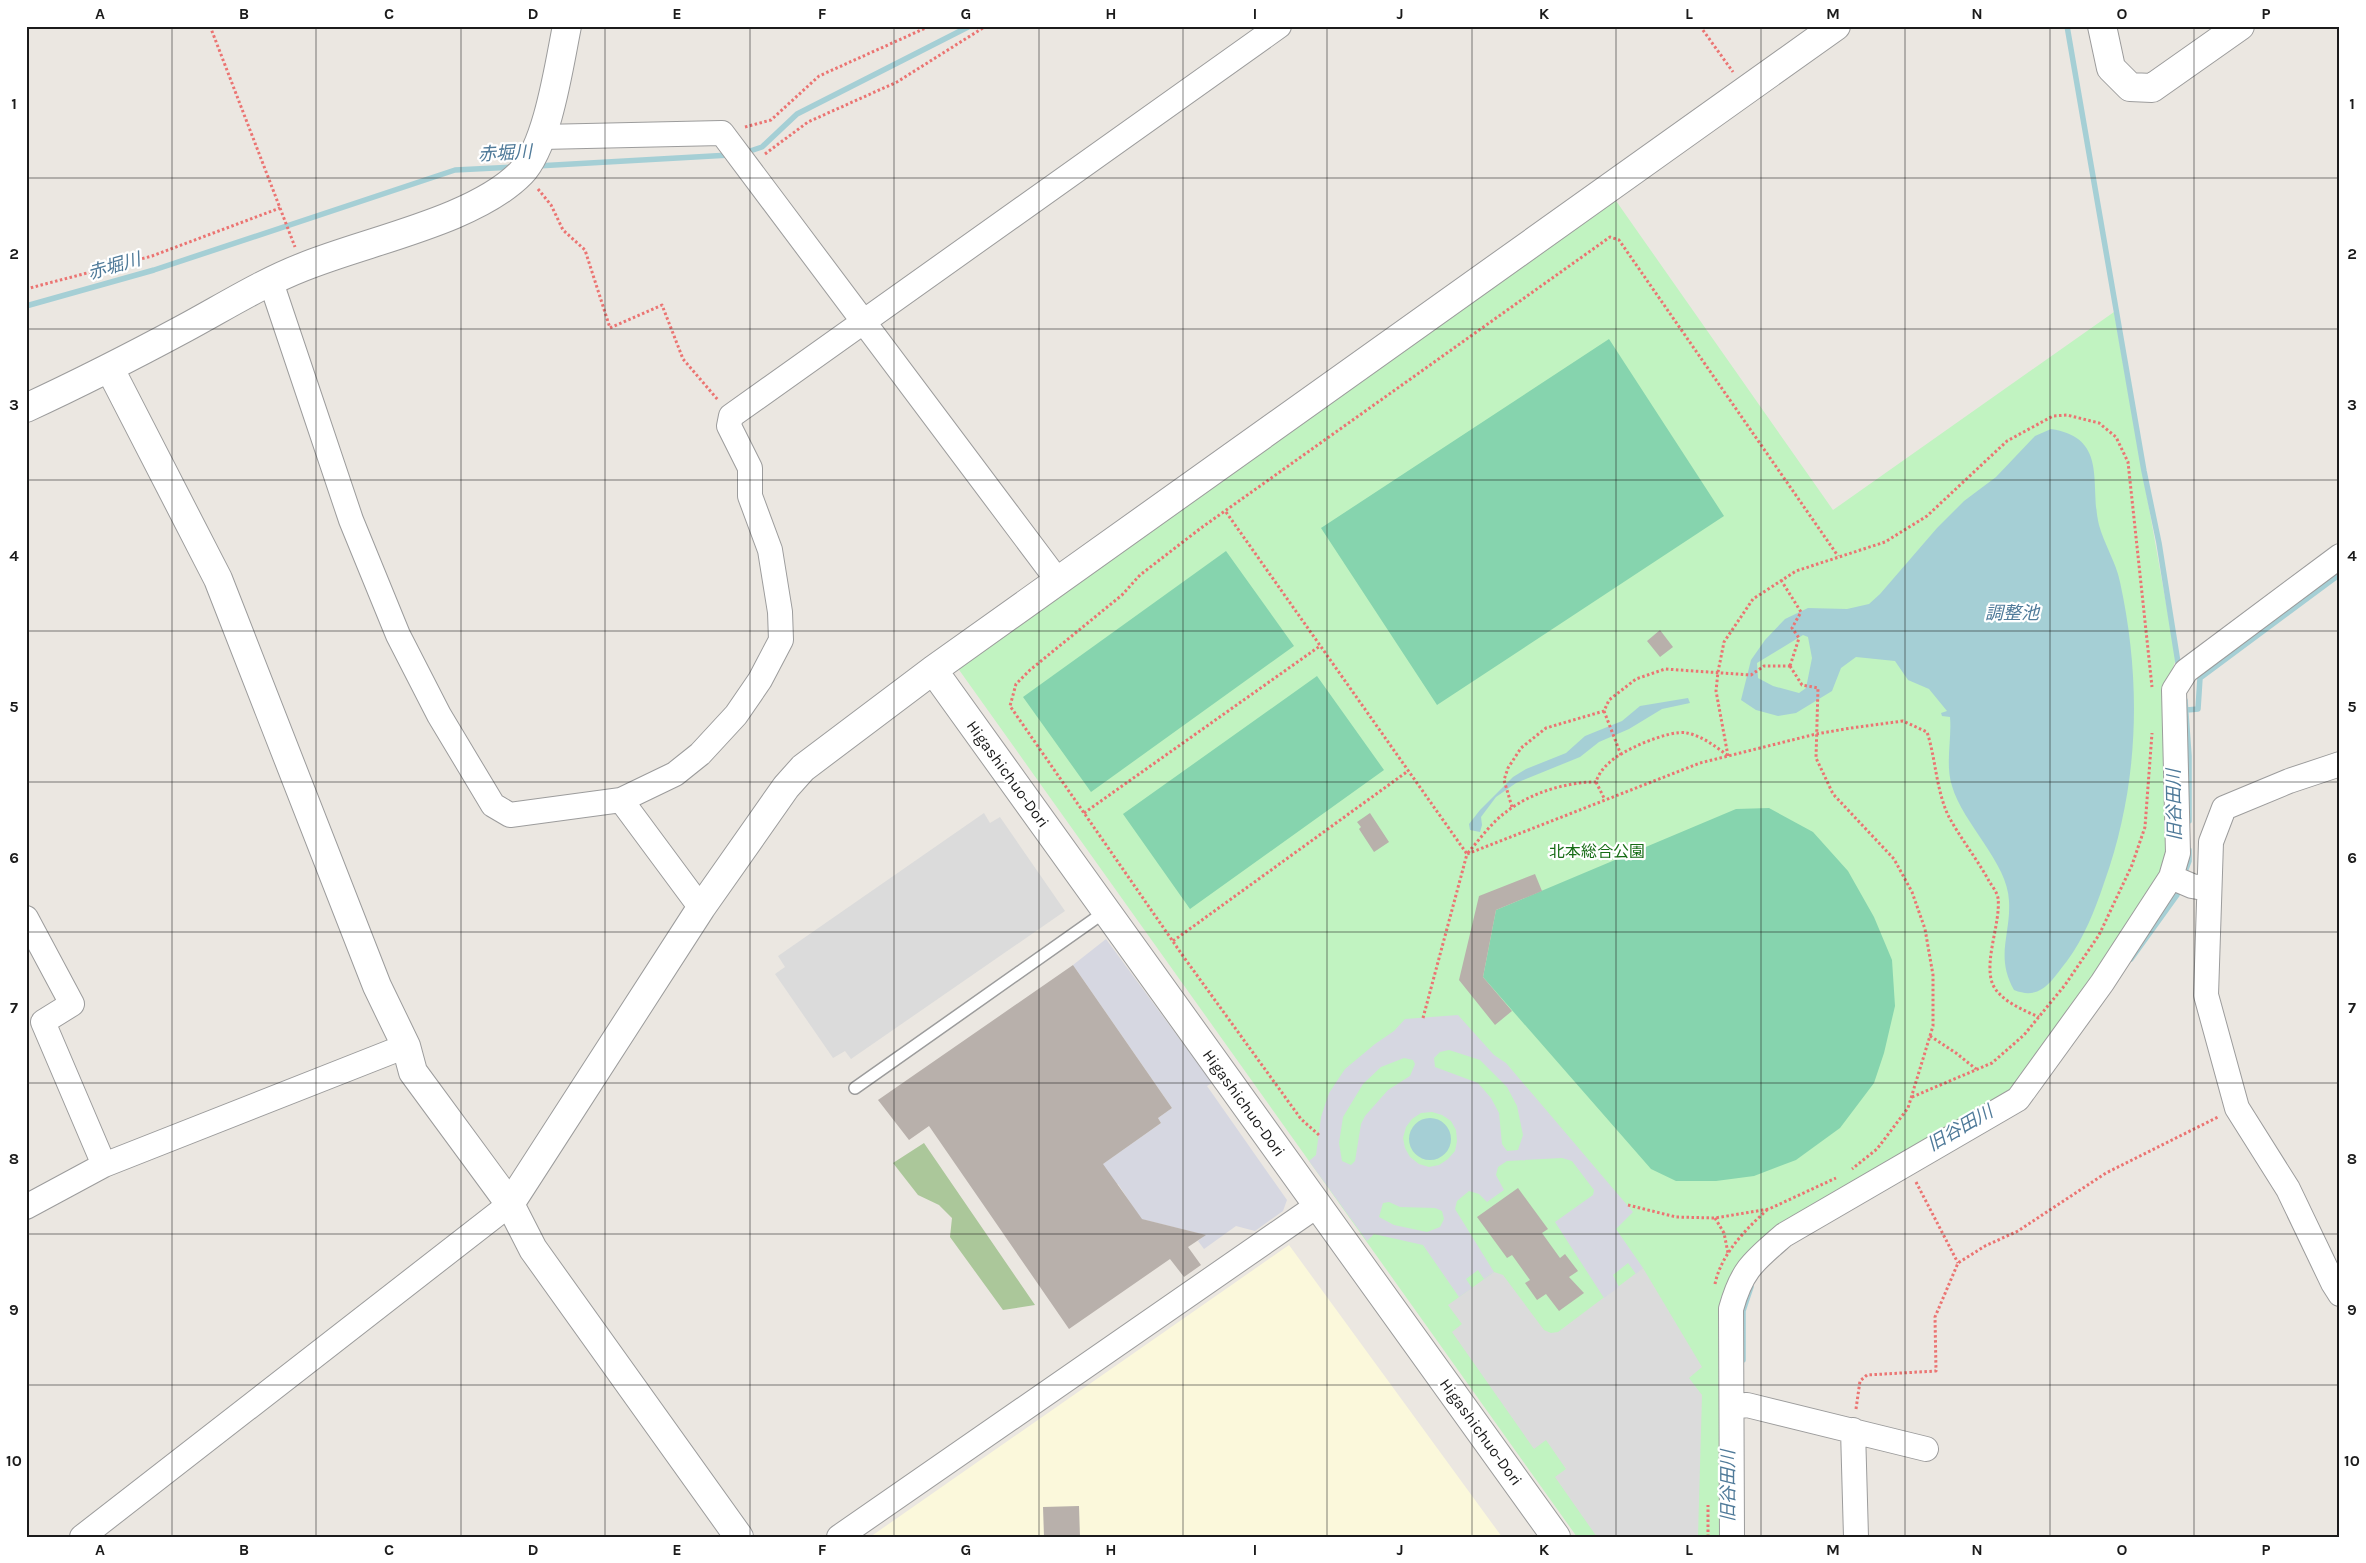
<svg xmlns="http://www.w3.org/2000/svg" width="2366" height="1563" font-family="Karla,'Noto Sans JP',sans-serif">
<rect width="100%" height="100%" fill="#ebe7e1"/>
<path fill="#fbf8db" d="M1289 1245 1502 1537H870Z"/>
<path fill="#abc79a" d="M924 1143 1035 1305 1003 1310 950 1237 952 1218 939 1205 918 1195 893 1163Z"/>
<path fill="#c1f3c1" d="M1614 198 1833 510 2114 312 2176 659 2169 679V859L2162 880 2013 1092 1780 1225 1755 1244 1734 1276 1721 1537H1577L957 667Z"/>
<path fill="#86d4ae" d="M1609 339 1724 516 1437 705 1321 528Z
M1226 551 1294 646 1091 792 1023 697Z
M1317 676 1384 770 1190 909 1123 814Z
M1769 808 1813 832 1848 871 1874 917 1892 960 1895 1006 1884 1053 1874 1083 1840 1128 1796 1160 1754 1176 1716 1181H1676L1651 1169 1483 977 1496 910 1736 809Z"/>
<path fill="#dbdbdb" d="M984 813 990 823 1000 817 1065 911 851 1059 845 1051 833 1058 775 974 785 967 778 956Z
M1643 1268 1702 1367 1689 1378 1702 1395 1698 1537H1597L1555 1477 1566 1469 1546 1440 1534 1449 1452 1332 1462 1324 1448 1305 1494 1272 1503 1275 1544 1330 1551 1333 1558 1332Z"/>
<path fill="#d6d7e1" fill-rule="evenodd" d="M1106 939 1212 1083 1207 1086 1287 1200 1283 1211 1255 1231 1236 1226 1204 1249 1198 1241 1205 1235 1141 1219 1118 1184 1104 1193 1090 1173 1161 1123 1158 1118 1172 1108 1073 965Z
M1458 1015 1494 1055 1506 1063 1633 1212 1616 1229 1643 1268 1636 1274 1628 1263 1613 1275 1619 1287 1604 1298 1555 1222 1593 1195 1594 1190 1572 1161 1562 1158 1507 1161 1498 1167 1496 1175 1504 1190 1487 1202 1479 1194 1469 1191 1457 1201 1455 1209 1494 1272 1484 1279 1478 1270 1466 1279 1472 1288 1459 1297 1423 1245 1374 1234 1367 1241 1309 1161 1316 1155 1321 1117 1329 1093 1345 1069 1375 1044 1394 1031 1405 1019ZM1449 1050 1480 1060 1507 1087 1517 1106 1523 1135 1518 1150 1507 1151 1502 1144 1499 1113 1491 1098 1478 1083 1435 1067 1434 1058 1440 1052ZM1404 1058 1413 1060 1415 1064 1410 1076 1388 1090 1365 1116 1361 1124 1355 1161 1351 1165 1342 1161 1339 1143 1343 1117 1363 1084 1381 1067ZM1432 1112 1442 1115 1451 1121 1456 1130 1457 1141 1455 1151 1448 1159 1439 1165 1429 1167 1419 1164 1410 1157 1405 1148 1403 1138 1406 1127 1412 1119 1421 1113ZM1389 1202 1400 1207 1435 1208 1442 1211 1444 1219 1440 1227 1427 1232 1394 1225 1379 1217 1383 1203Z"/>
<path fill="#a5cfd5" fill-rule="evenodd" d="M2051 429C2109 438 2089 484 2099 525 2104 544 2116 562 2120 582 2142 683 2139 786 2104 883 2095 910 2084 938 2067 961 2051 981 2041 1001 2014 990 1995 956 2011 935 2009 901 2008 863 1963 824 1952 786 1945 764 1952 739 1950 717L1942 716 1941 713 1947 711 1929 689 1908 680 1895 661 1856 657 1841 668 1832 691 1796 713 1778 716 1756 710 1741 700 1751 660 1765 640 1785 619 1808 608 1847 609 1869 604 1880 594 1937 528 1964 501 1996 477 2035 436ZM1803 635 1808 637 1812 658 1806 688 1799 693 1773 686 1758 678 1757 663Z
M1688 698 1690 703 1662 709 1629 729 1599 742 1580 757 1516 783 1496 797 1481 817 1482 825 1480 832 1470 830 1469 824 1480 810 1513 777 1526 769 1566 753 1585 736 1622 721 1640 706Z
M1409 1139a21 21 0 1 1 42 0a21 21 0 1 1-42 0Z"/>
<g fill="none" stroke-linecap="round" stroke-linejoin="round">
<path stroke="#a5cfd5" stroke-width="5.5" d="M2067 26 2144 471 2159 543 2179 669
M744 153 762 147 797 114 970 26
M537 166 730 155
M26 306 154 270 455 170 513 167
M2185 700 2189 756V821
M2187 710 2198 709 2200 678 2340 574
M2183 877 2189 861V850
M2131 959 2177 895 2180 886
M1743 1360V1311L1751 1287"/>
</g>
<path fill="#b8b0ab" d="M1660 630 1673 647 1660 657 1647 641Z
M1370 813 1389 842 1374 852 1359 829 1361 827 1357 822Z
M1535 874 1542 891 1496 910 1483 977 1512 1011 1495 1025 1459 980 1479 896Z
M1073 965 1172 1108 1158 1118 1161 1123 1103 1164 1142 1219 1206 1235 1188 1247 1201 1265 1184 1277 1170 1259 1069 1329 929 1126 909 1140 878 1100Z
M1518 1188 1548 1229 1542 1233 1560 1258 1565 1254 1578 1271 1569 1277 1584 1293 1559 1311 1546 1294 1537 1300 1525 1283 1530 1280 1512 1255 1507 1258 1477 1217Z
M1079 1506 1080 1537H1044L1043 1507Z"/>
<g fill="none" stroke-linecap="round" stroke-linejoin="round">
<defs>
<path id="service" d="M855 1088 1106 911"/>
<path id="minor" d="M541 137 722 133 1058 581
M271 282 351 520 398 635 439 715 493 805 510 815 621 800 675 774 700 754 736 715 760 680 781 640 780 612 770 550 750 496V468L729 426 731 416 1279 26
M2340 764 2289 781 2224 808 2211 842 2206 995 2237 1108 2288 1189 2333 1283 2340 1294
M621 800 701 908
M2171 877 2192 886 2209 889
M26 918 72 1004 43 1022 104 1165
M26 1207 104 1165 406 1046
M1732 1407 1747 1405 1926 1449
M1853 1430 1856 1537
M82 1537 510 1204
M839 1537 1318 1205
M1732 1537 1731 1309C1742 1269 1754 1261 1784 1235L2018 1099 2102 983 2171 877 2178 853 2174 690 2186 671 2340 556"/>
<path id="tertiary" d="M2102 26 2111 68 2130 87 2152 88 2240 26
M110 369 218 579 377 986 406 1046 413 1072 510 1204 533 1249 739 1537
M26 408C80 383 133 356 185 328 224 307 262 283 303 267 366 241 474 221 521 173 548 145 559 65 567 26
M933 670 1556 1537
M510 1204 701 908 786 787 803 768 933 670 1836 26"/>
</defs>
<use href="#service" stroke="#9c9c9c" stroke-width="14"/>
<use href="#minor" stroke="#9c9c9c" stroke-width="26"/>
<use href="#tertiary" stroke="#9c9c9c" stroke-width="30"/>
<path stroke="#eb7472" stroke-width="3" stroke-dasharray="2.5 2.5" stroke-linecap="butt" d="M210 26 295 247
M1700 26 1733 72
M745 127 771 120 819 76 930 26
M765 154 808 122 897 82 986 26
M538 189 551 205 563 230 585 250 610 328 662 305 683 359 718 400
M26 289 152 256 280 208
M1226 512 1467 854C1479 840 1491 823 1506 812 1530 793 1566 782 1596 782 1598 775 1603 768 1609 763 1620 751 1670 729 1687 733 1702 736 1715 746 1727 755
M1781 580 1801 612 1792 628 1799 638 1790 666
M1790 666 1802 685 1818 688 1816 758 1833 794 1894 859 1912 892 1925 929 1933 975V1026L1908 1108 1877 1149 1852 1169
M1604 711 1621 755
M1728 756 1716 691 1718 672 1724 642 1753 599 1796 571 1885 542 1927 516 2007 441 2053 416 2067 415 2099 423 2116 437 2128 462 2152 687
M1596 782 1605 800
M1512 807 1504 780 1508 768 1521 748 1546 728 1604 711 1609 700 1636 679 1665 669 1751 675 1764 666H1790
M1084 813 1320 646
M1173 941 1408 771
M1423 1018 1467 854 1700 763 1816 734 1851 728 1903 721 1927 732C1936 759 1936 791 1949 817 1961 839 1977 859 1989 881 1992 886 1997 892 1998 898 2001 923 1983 962 1993 985 2001 1001 2023 1010 2039 1017
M1930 1036 1956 1053 1976 1069
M1912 1097 1992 1063 2024 1035 2065 985 2099 935 2132 865 2145 827 2152 733
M1319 1135 1301 1119 1183 956 1010 706 1016 684 1030 670 1122 595 1140 575 1201 528 1610 237 1619 240 1838 556
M1916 1182 1958 1263
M1628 1205 1676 1217 1715 1218 1769 1209 1836 1178
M1715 1218 1724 1233 1728 1253
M1715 1284C1721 1254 1746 1229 1768 1209
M1856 1409 1860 1381 1867 1375 1936 1371 1935 1317 1958 1263 1985 1246 2018 1231 2106 1173 2218 1117
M1708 1537V1505"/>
<use href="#service" stroke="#fff" stroke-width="11"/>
<use href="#minor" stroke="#fff" stroke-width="24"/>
<use href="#tertiary" stroke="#fff" stroke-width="28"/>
</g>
<path fill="none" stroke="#1b1b1b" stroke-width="1" stroke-opacity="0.55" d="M172 26V1537M316 26V1537M461 26V1537M605 26V1537M750 26V1537M894 26V1537M1039 26V1537M1183 26V1537M1327 26V1537M1472 26V1537M1616 26V1537M1761 26V1537M1905 26V1537M2050 26V1537M2194 26V1537M26 178H2340M26 329H2340M26 480H2340M26 631H2340M26 782H2340M26 932H2340M26 1083H2340M26 1234H2340M26 1385H2340"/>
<g text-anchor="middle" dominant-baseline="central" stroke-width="4.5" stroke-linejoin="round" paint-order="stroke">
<g font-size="16" fill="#1b1b1b" stroke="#fff">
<text transform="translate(1008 774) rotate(54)">Higashichuo-Dori</text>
<text transform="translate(1244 1103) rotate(54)">Higashichuo-Dori</text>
<text transform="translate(1481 1432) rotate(54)">Higashichuo-Dori</text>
</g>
<g font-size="16" fill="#166c15" stroke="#fff">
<text x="1597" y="851">北本総合公園</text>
</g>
<g font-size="18" font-style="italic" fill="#4f7a99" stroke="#fff">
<text transform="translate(505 153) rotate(-3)">赤堀川</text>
<text transform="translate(114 266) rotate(-16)">赤堀川</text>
<text x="2012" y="613">調整池</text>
<text transform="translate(2174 805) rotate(-91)">旧谷田川</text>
<text transform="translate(1960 1128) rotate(-30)">旧谷田川</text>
<text transform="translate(1728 1486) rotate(-90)">旧谷田川</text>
</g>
</g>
<rect width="2366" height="1563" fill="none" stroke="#ffffff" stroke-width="55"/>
<rect x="28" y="28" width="2310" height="1508" fill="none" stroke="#1b1b1b" stroke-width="2"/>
<g font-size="16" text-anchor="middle" font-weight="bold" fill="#1b1b1b">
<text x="100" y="19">A</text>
<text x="244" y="19">B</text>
<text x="389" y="19">C</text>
<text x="533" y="19">D</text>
<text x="677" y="19">E</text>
<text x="822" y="19">F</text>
<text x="966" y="19">G</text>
<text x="1111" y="19">H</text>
<text x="1255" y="19">I</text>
<text x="1400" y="19">J</text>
<text x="1544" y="19">K</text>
<text x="1689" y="19">L</text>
<text x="1833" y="19">M</text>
<text x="1977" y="19">N</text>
<text x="2122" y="19">O</text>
<text x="2266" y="19">P</text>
<text x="14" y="109">1</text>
<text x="2352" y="109">1</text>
<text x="14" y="259">2</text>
<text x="2352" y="259">2</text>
<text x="14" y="410">3</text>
<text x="2352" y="410">3</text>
<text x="14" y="561">4</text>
<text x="2352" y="561">4</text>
<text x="14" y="712">5</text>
<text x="2352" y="712">5</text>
<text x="14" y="863">6</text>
<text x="2352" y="863">6</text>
<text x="14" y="1013">7</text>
<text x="2352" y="1013">7</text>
<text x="14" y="1164">8</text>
<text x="2352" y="1164">8</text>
<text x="14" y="1315">9</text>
<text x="2352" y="1315">9</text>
<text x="14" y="1466">10</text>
<text x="2352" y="1466">10</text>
<text x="100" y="1555">A</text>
<text x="244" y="1555">B</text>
<text x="389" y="1555">C</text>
<text x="533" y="1555">D</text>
<text x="677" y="1555">E</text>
<text x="822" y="1555">F</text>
<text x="966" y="1555">G</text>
<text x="1111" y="1555">H</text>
<text x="1255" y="1555">I</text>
<text x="1400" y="1555">J</text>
<text x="1544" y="1555">K</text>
<text x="1689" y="1555">L</text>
<text x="1833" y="1555">M</text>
<text x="1977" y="1555">N</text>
<text x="2122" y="1555">O</text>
<text x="2266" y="1555">P</text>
</g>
</svg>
